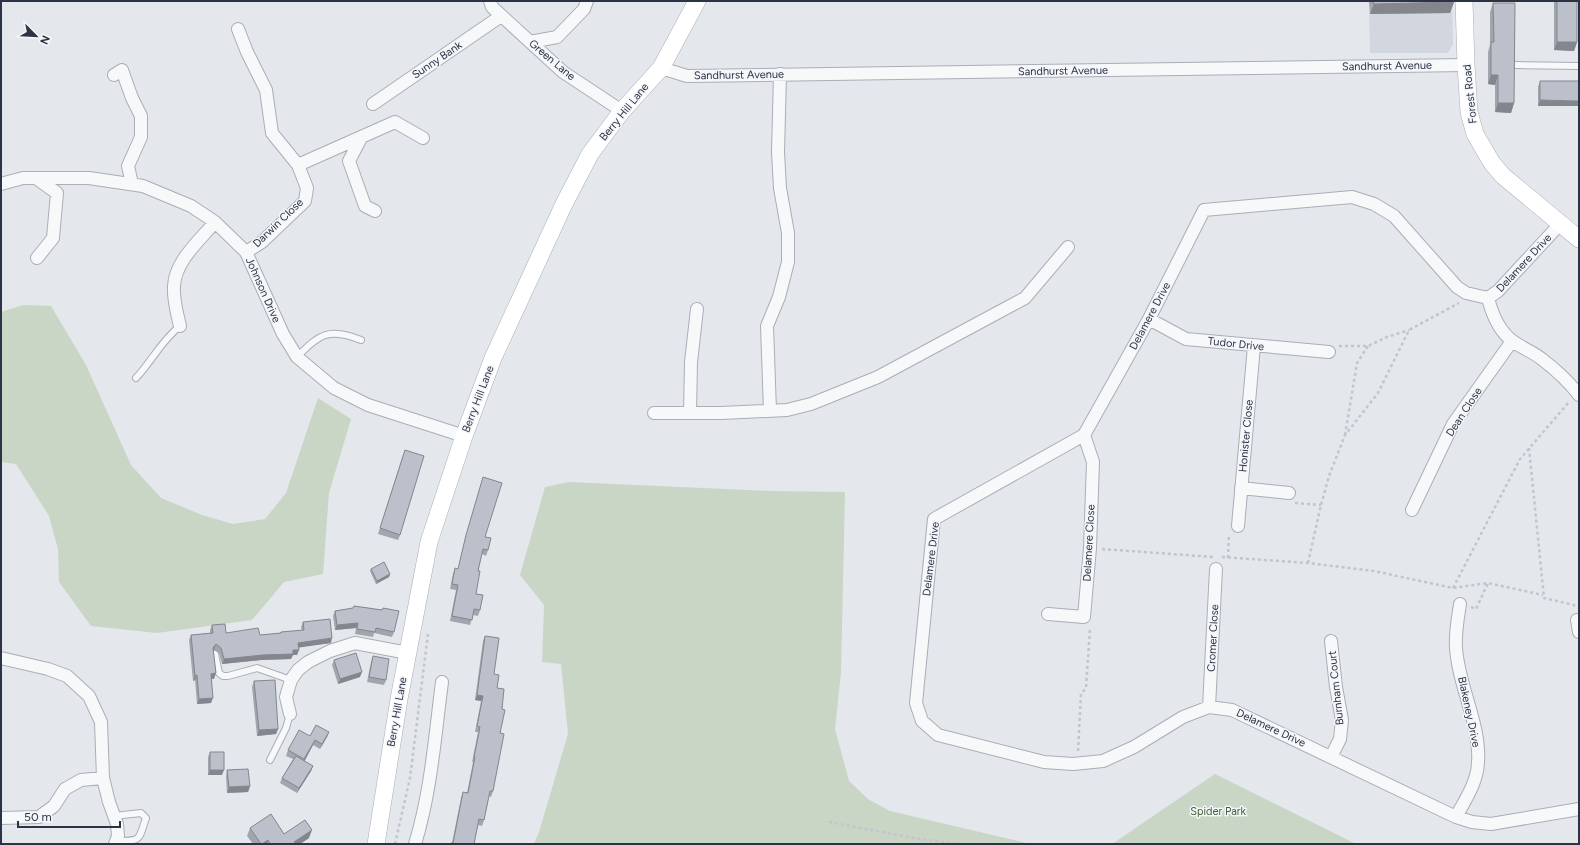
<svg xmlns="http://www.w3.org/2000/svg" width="1580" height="845" font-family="Figtree,sans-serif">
<rect width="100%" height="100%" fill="#e4e7ec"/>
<path fill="#d2d6de" d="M1369 1H1452L1453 44 1448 53H1370Z"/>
<path fill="#c9d6c5" d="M23 305 51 306 86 365 131 465 161 498 202 515 233 524 265 519 286 493 318 398 351 419 329 493 323 574 284 582 252 620 157 633 91 626 59 582 58 549 49 516 16 464 1 462V312Z
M569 482 770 491 845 492 841 672 835 729 849 781 868 799 890 811 1031 844H534L539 832 568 734 561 664 542 662 544 605 520 575 545 487Z
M1215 774 1356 844H1112Z"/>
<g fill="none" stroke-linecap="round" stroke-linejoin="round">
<defs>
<path id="lane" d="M1516 65 1579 66
M297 357C319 334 330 327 361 340
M136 378C152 361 161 341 180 326
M215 654 219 673 223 676H228L257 668 291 680
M270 760 286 728 290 714
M114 816 141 813 146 818C138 841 142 841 116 841"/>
<path id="street" d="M490 1 492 7 563 72 622 111
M238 29 247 52 266 90 272 133 298 165
M530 42 557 37 584 9 587 1
M661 68 687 76 1466 65
M114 75 122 70 132 98 141 116V137L128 166 132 184
M373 104 501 16
M361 138 349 161 365 206 375 211
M36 178 57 193 53 238 37 258
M1 184 23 178H89L143 186 191 206 215 222 246 252 283 334 297 357 334 388 368 405 464 436
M1561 223 1498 291 1488 298 1466 293 1457 287 1394 216 1374 204 1352 197 1204 210 1149 319 1084 435 934 519 916 703 922 721 938 735 1044 762 1073 764 1103 761 1134 747 1183 717 1209 707 1232 710 1456 817 1472 822 1491 824 1579 809
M246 252 262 242 305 201 307 188 298 165 395 122 423 138
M1488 298C1492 314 1499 332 1514 342 1524 349 1535 353 1543 360 1556 370 1569 382 1579 395
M1149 319 1186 339 1329 352
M180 326C177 313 173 300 174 286 175 261 200 240 215 222
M770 411 767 326 779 297 788 262V233L780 188 778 152 780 74
M654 413H721L787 410 811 404 878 377 1025 298 1068 247
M690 413 691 362 697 309
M1241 488 1289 493
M1412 510 1453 424 1512 341
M1238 526 1254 346
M1048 614 1084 617 1090 548 1093 462 1084 435
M1577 620 1579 632
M1331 641 1336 687 1342 720 1340 739 1331 757
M1 658 48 669 67 676 89 696 101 722 103 778 109 802 117 824 118 836 115 844
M1209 707 1216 569
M290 714 286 697 291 680 298 670 308 662 330 651 355 643 408 653
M1456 817C1465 800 1477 783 1478 763 1481 724 1458 686 1456 647 1455 632 1458 618 1460 604
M1 818 39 817 54 806 65 789 81 780 103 778
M415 844C431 792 435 736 442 682"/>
<path id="secondary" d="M1464 1 1466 65 1469 112 1475 134 1492 163 1503 176 1579 239
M376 844 399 699 429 542 464 436 493 358 564 204 590 154 622 111 661 68 697 1"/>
</defs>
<use href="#lane" stroke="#a9aeb7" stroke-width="8"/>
<use href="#street" stroke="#a9aeb7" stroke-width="14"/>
<use href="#secondary" stroke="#a9aeb7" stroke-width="18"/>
<path stroke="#c2c5cb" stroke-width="2.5" stroke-dasharray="3 3" stroke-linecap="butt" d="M1339 346H1368L1387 337 1409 330
M1345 435 1357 363 1368 346
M1529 448 1544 598 1574 605 1575 608
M1295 503 1321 505
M1102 549 1213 557
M1222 557 1308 563 1374 571 1453 588 1488 583 1543 595
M1228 558 1229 534
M1308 563 1321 505 1329 476 1345 435 1378 393 1409 330 1459 303
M1453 588 1520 459 1569 402
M1471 607 1476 609 1488 583
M1078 751 1081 694 1086 688 1090 628
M829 822 919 839 961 844
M395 844 410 778 428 634"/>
<use href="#lane" stroke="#f7f8fa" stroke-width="6"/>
<use href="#street" stroke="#f7f8fa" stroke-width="12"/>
<use href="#secondary" stroke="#fff" stroke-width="17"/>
</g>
<path fill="#a1a5ae" d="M1369 1H1454V2L1450 13 1370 14Z
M1554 1H1577V42L1574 51 1554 50Z
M1493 3 1514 103 1511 113 1495 112V85L1488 84V52L1490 45V12Z
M1540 81H1579L1538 106V87Z
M403 455 400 535 398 540 378 534Z
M483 477 485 537 488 550 486 556 482 554 478 571 476 594 480 610 478 616 473 615 470 625 450 621 456 590 450 589 453 574 455 568 458 569 465 540Z
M371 569 390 574 389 577 376 584 370 571Z
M354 606 382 610 383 608 394 632 392 637 374 633 373 637 355 634 356 628 335 630 333 616 335 611 353 608Z
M303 622 331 643 299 647 297 655H293L291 659 261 660 222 664 219 653 214 650 213 651 214 679H212L211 703 197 704 195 680 193 681 189 640 191 635 210 633V630L212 625 226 633 260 635 280 633 281 632 302 631 301 627Z
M485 636 502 709 500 733 493 791 491 797 489 796 484 820 482 826 478 825 474 844 452 843 461 798 463 792 467 793 473 762H472L478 732H475L481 701 475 700 483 641Z
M373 656 386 680 384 685 367 682 371 662Z
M334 660 360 677 338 684 332 665Z
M254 681 278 729 276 734 257 736 252 687Z
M329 732 327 737 320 749 313 745 304 761 313 766 311 771 297 793 280 783 282 778 293 759 286 756 288 750 310 736Z
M210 752 222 775H208V757Z
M227 770 250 786 248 792 227 793 226 776Z
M250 828 309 838 300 844H253L247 836Z"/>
<path fill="#83868d" d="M1454 2 1450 13 1370 14 1374 4Z
M1557 42H1577L1574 51 1554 50Z
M1491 75H1498L1495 85 1488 84Z
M1540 100 1579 101V106H1538Z
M1498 103H1514L1511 113 1495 112Z
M390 574 389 577 376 584 377 581Z
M358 623 356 628 335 630 337 625Z
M332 638 331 643 296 648 298 643Z
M216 644 214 650 211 653 213 648Z
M293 650H299L297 655H293L291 659 261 660 222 664 224 659Z
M362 672 360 677 338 684 340 679Z
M216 673 214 679H209L211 674Z
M197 675 195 680 193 681 195 676Z
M477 695 483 696 481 701 475 700Z
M213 698 211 703 197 704 199 699Z
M278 729 276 734 257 736 259 730Z
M329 732 327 737 320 749 322 744Z
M315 740 313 745 303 764 304 759Z
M313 766 311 771 297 793 299 788Z
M210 770H224L222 775H208Z
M250 786 248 792 227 793 229 787Z
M312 830 309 838 300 844H294V842Z
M268 840 267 844H262Z"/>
<path fill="#bbc0ca" stroke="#83868d" d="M1373 1H1454V2L1374 4Z
M1557 1H1577V42H1557Z
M1493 3H1515L1514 103H1498V75H1491V42H1494Z
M1540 81H1579V101L1540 100Z
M405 450 424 456 400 535 380 528Z
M483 477 502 483 485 537 491 538 488 550 483 549 478 571H480L476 594 483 595 480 610 474 609 472 620 452 616 458 585 452 584 455 568 458 569 466 535Z
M384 562 390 574 377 581 371 569Z
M354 606 382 610 383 608 399 611 394 632 376 628 375 632 357 629 358 623 337 625 335 611 353 608Z
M330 619 332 638 298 643 299 650H293V654L263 655 224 659 221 648 216 644 213 648 216 673 211 674 213 698 199 699 197 675 195 676 191 635 213 633 212 625 225 624 226 633 258 628 260 635 281 633V632L304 630 303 622Z
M485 636 499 638 494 674 499 675 497 688 504 689 502 709 505 710 500 733 504 734 493 791H490L484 820 479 819 474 844H451V843H453L463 792 468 793 475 757H474L480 727 477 726 483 696 477 695Z
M356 653 362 672 340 679 334 660Z
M373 656 389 659 386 680 369 677Z
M275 680 278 729 259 730 254 681Z
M316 725 329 732 322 744 315 740 304 759 288 750 299 730 310 736Z
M210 752H224V770H210Z
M296 756 313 766 299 788 282 778Z
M248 769 250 786 229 787 227 770Z
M271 814 284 834 305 820 312 830 294 842 296 844H270L268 840 262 844H261L250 828Z"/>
<g text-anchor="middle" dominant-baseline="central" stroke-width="3" stroke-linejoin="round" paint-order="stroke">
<g font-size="11" fill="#2b3445" stroke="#f4f6f9">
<text transform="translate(437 60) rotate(-34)">Sunny Bank</text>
<text transform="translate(552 60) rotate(40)">Green Lane</text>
<text transform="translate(1387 66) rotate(-1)">Sandhurst Avenue</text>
<text transform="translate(1063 71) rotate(-1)">Sandhurst Avenue</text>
<text transform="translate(739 75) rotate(-1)">Sandhurst Avenue</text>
<text transform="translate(1470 94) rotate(-96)">Forest Road</text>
<text transform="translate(624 112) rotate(-51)">Berry Hill Lane</text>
<text transform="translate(278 223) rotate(-44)">Darwin Close</text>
<text transform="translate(1524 263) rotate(-47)">Delamere Drive</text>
<text transform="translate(263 290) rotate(66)">Johnson Drive</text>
<text transform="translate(1150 316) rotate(-62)">Delamere Drive</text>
<text transform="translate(1236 344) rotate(6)">Tudor Drive</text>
<text transform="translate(478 399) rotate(-69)">Berry Hill Lane</text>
<text transform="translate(1464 412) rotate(-57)">Dean Close</text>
<text transform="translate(1246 436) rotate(-85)">Honister Close</text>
<text transform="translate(1089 543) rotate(-87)">Delamere Close</text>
<text transform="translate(931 559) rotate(-83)">Delamere Drive</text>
<text transform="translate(1213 638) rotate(-87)">Cromer Close</text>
<text transform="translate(1336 688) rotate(-96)">Burnham Court</text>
<text transform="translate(397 712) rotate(-80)">Berry Hill Lane</text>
<text transform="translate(1469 712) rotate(78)">Blakeney Drive</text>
<text transform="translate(1271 728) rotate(25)">Delamere Drive</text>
</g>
<g font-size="11" fill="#3f6138" stroke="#f4f6f9">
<text x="1218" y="811">Spider Park</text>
</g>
</g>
<rect width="1580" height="845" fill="none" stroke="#2b3445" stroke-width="4"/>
<g transform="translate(36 36) rotate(114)" stroke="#f4f6f9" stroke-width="3" paint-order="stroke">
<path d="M0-3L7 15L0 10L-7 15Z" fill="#2b3445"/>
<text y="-6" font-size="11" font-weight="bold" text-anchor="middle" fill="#2b3445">N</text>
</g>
<path d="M18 821v6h102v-6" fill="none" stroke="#2b3445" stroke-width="2"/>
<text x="24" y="821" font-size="12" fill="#2b3445" stroke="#f4f6f9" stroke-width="3" paint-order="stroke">50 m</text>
</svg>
